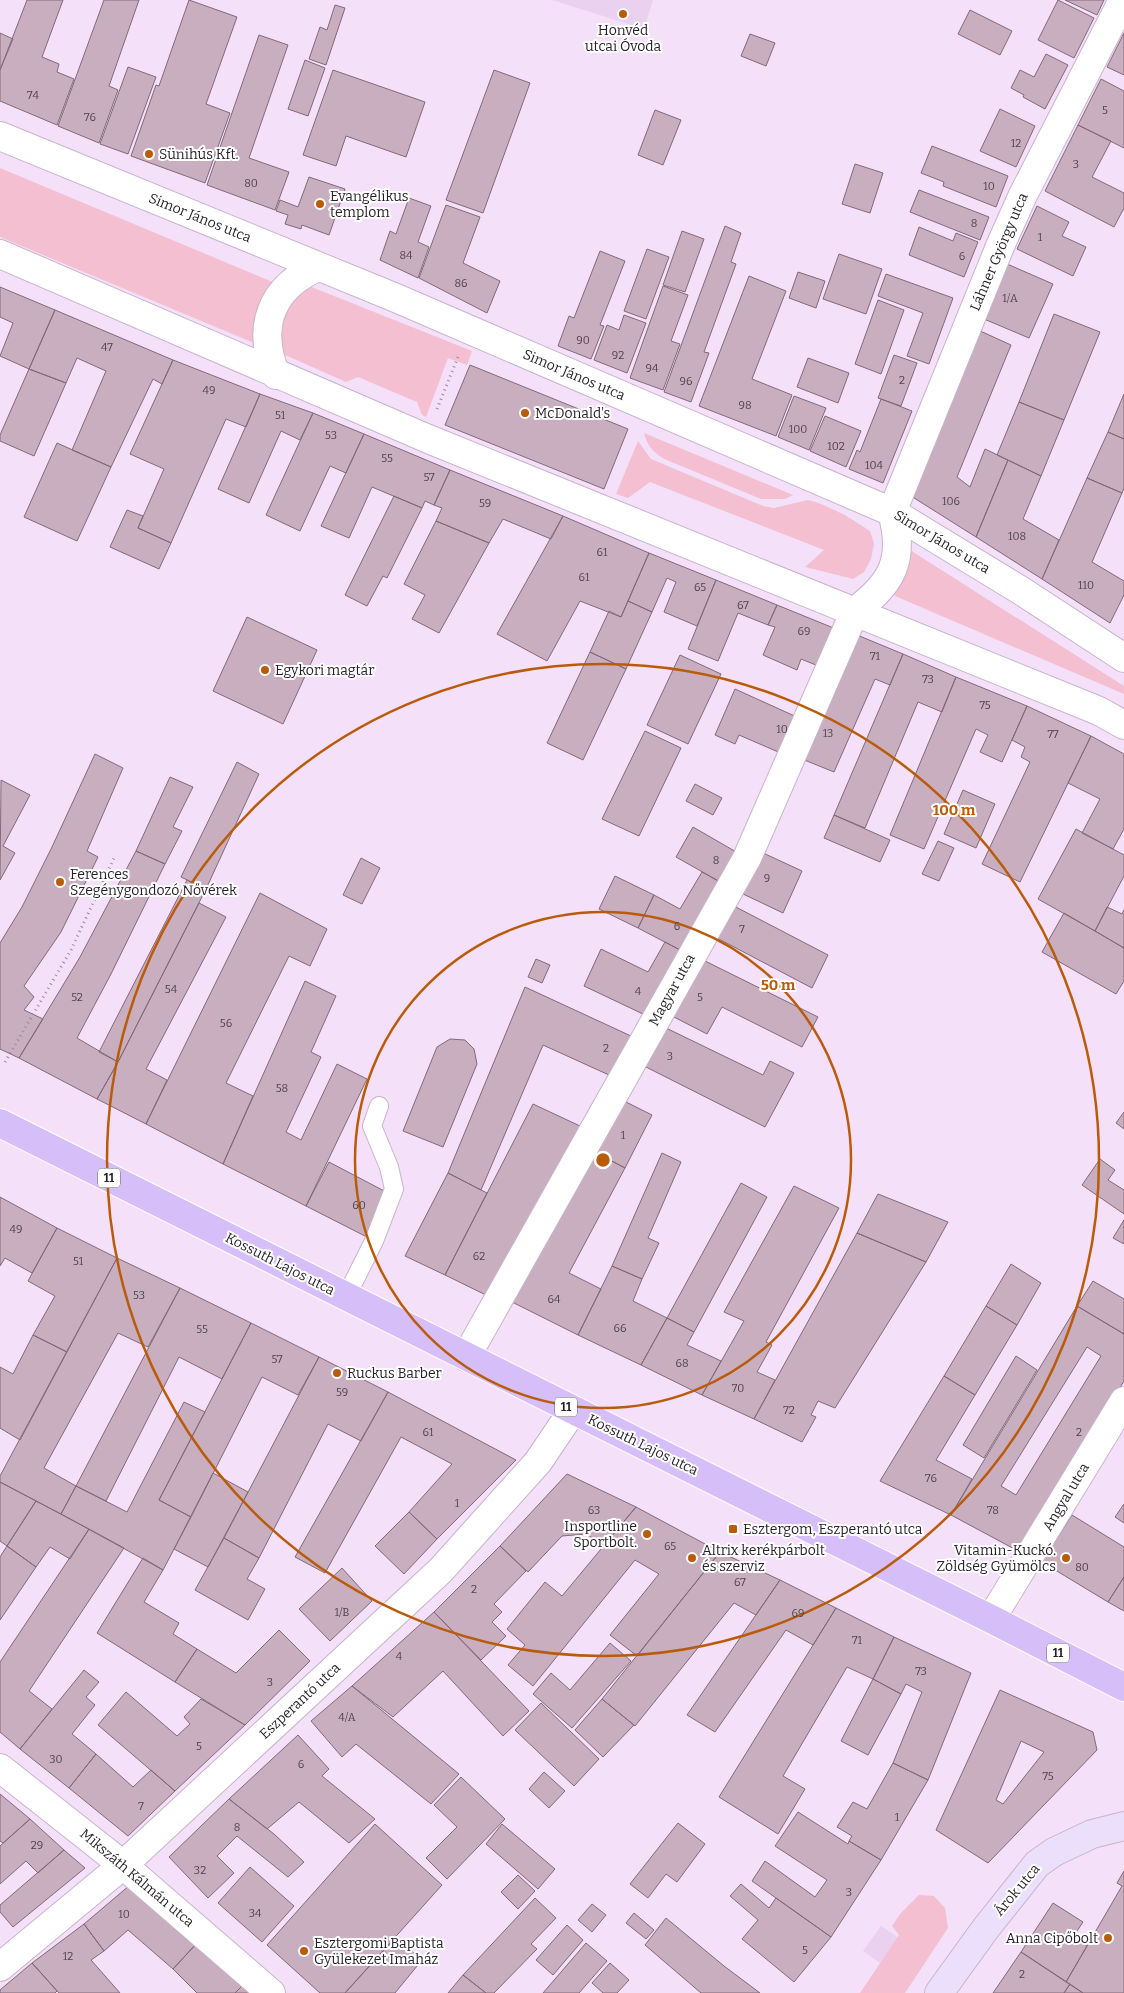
<svg xmlns="http://www.w3.org/2000/svg" width="1124" height="1993" font-family="Bitter,serif">
<rect width="100%" height="100%" fill="#f4e0f9"/>
<path fill="#ead1f0" d="M552 0H653L644 29Z
M881 1926 908 1944 890 1970 863 1951Z"/>
<path fill="#f4bfd1" d="M0 168 275 283C260 304 253 316 254 343L0 237Z
M304 284 472 351 467 365 448 358 426 417 422 415 417 402 358 377 346 382 276 351 278 322Z
M644 433 793 495 785 499H761L669 461C656 456 647 446 644 433Z
M638 441 651 459 763 506 774 508 808 500 819 503 845 515 870 531 874 544 871 559 864 572 853 579 805 567 824 550 650 482 628 498 616 494Z
M910 550 1124 686V694L895 596 893 586 902 577 909 565 906 551Z
M919 1895 934 1896 945 1908 948 1928 905 1993H860L899 1935 892 1926 900 1914Z"/>
<path fill="#c9aec0" stroke="#82697a" fill-rule="evenodd" d="M27 0H63L42 57 59 64 57 72 74 79 57 125 0 101V70Z
M104 0H139L109 86 118 90 99 143 58 126Z
M189 0 237 17 206 104 230 113 205 183 131 156 156 85 159 86Z
M1058 0 1094 18 1074 58 1038 40Z
M1065 0H1104L1097 15Z
M335 5 345 8 326 65 309 59 320 27 327 30Z
M970 10 1012 31 1000 55 958 34Z
M0 33 13 39 0 70Z
M1124 33V75L1107 67Z
M750 34 775 43 766 66 741 56Z
M259 35 288 45 249 158 289 172 275 210 207 185Z
M1046 54 1068 65 1045 109 1023 97 1024 95 1011 88 1020 70 1034 77Z
M305 60 325 68 308 116 288 109Z
M128 67 156 77 128 154 100 144Z
M333 70 425 102 406 157 346 136 336 166 303 155Z
M494 70 530 83 483 213 446 200Z
M1101 79 1124 91V148L1078 125Z
M1000 109 1035 126 1016 167 980 151Z
M655 110 681 120 663 165 638 155Z
M1078 125 1111 141 1092 177 1124 193V208L1114 227 1045 191Z
M932 146 1008 176 996 207 943 186 944 182 921 173Z
M855 164 883 173 870 213 842 204Z
M309 177 345 189 329 235 302 225 301 229 285 224 288 215 276 211 280 200 298 207Z
M919 190 989 217 980 240 910 212Z
M409 198 431 206 418 242 429 247 418 278 380 260 390 231 396 234Z
M446 205 480 217 463 263 500 281 487 313 419 278Z
M1037 206 1069 222 1062 236 1086 247 1073 276 1017 249Z
M725 226 741 233 731 262 736 264 704 352 709 353 691 402 664 392Z
M919 227 953 241 956 233 978 242 964 277 909 255Z
M682 231 704 239 685 292 663 285Z
M647 249 669 257 646 319 624 311Z
M600 251 625 261 600 325 604 326 591 359 558 346 569 316 574 318Z
M839 254 882 269 866 314 823 299Z
M1007 264 1053 284 1029 338 984 319Z
M798 272 825 281 816 308 789 298Z
M886 274 953 298 929 364 907 356 923 313 878 296Z
M749 276 786 291 752 379 792 395 776 436 699 406Z
M663 286 688 295 671 341 680 344 663 390 630 378Z
M0 287 55 310 29 369 0 356 13 323 0 317Z
M878 300 904 310 881 374 855 364Z
M55 310 173 360 162 384 153 379 111 467 72 450 106 371 77 358 66 383 29 369Z
M1054 314 1100 332 1064 420 1019 402Z
M624 315 646 323 627 373 594 360 607 325 619 330Z
M978 330 1011 345 957 477 970 487 985 449 1008 460 976 537 911 496Z
M894 355 917 363 901 406 878 398Z
M808 358 849 373 838 403 797 387Z
M173 360 260 394 246 427 226 419 171 543 138 528 164 469 130 454Z
M470 365 628 429 604 489 445 425Z
M29 369 66 383 34 456 0 441V435Z
M260 394 313 413 300 440 281 431 249 503 218 489Z
M1124 394V439L1108 432Z
M794 396 826 408 809 450 778 437Z
M881 399 912 411 883 483 849 469 857 450 860 452Z
M1019 402 1064 420 1041 476 997 455Z
M313 413 364 434 346 473 330 466 300 531 266 515Z
M825 416 861 431 846 467 810 451Z
M1108 432 1124 439V488L1122 493 1087 478Z
M364 434 450 470 434 505 425 501 422 508 372 487 349 538 321 526Z
M57 443 111 467 77 541 24 517Z
M1008 460 1041 476 1023 519 1059 540 1042 579 976 537Z
M450 470 563 516 551 539 503 519 489 543 436 521 442 508 434 505Z
M1087 478 1122 493 1092 562 1124 581V595L1110 623 1042 579Z
M394 496 422 508 387 578 383 576 367 606 345 595Z
M127 510 143 516 138 528 171 543 159 569 110 547Z
M563 516 649 553 621 617 580 601 547 661 497 634Z
M436 521 489 543 439 633 412 619 425 595 404 584Z
M649 553 716 580 697 626 664 612 676 582 667 578 652 612 628 601Z
M716 580 777 605 768 625 738 613 718 661 688 649Z
M628 601 652 612 626 669 590 652 609 611 621 617Z
M777 605 836 629 821 667 801 659 797 670 763 655 775 627 768 625Z
M247 617 317 650 283 724 213 691Z
M857 635 903 654 890 685 875 679 834 772 802 759Z
M590 652 626 669 583 760 547 743Z
M903 654 956 677 942 712 918 702 865 828 834 815Z
M680 655 721 674 688 744 647 725Z
M956 677 1027 706 1002 762 980 752 988 735 976 729 924 849 890 835Z
M735 689 799 718 783 754 739 735 735 744 715 735Z
M1027 706 1091 736 1020 882 982 864 1030 762 1021 757 1025 747 1012 740Z
M645 731 681 748 639 836 602 819Z
M1091 736 1124 754V829L1113 849 1082 833 1100 799 1068 783Z
M95 754 123 768 87 851 98 857 61 932 24 986 34 997 24 1010 43 1019 19 1058 0 1049V943L22 907 52 847Z
M237 762 259 774 206 889 181 877Z
M170 777 193 787 173 827 182 831 165 864 136 851Z
M1 780 30 795 3 846 15 853 0 880Z
M695 784 722 798 713 815 686 801Z
M963 790 995 804 976 848 944 834Z
M834 815 890 840 880 862 824 838Z
M693 827 738 853 722 883 676 857Z
M1076 829 1124 855V876L1095 931 1038 899Z
M938 841 954 848 939 881 922 874Z
M136 851 165 864 111 974 77 1038 118 1062 97 1099 19 1058 80 957Z
M761 852 802 871 783 913 741 893Z
M361 858 380 868 362 904 343 895Z
M702 872 722 883 682 951 638 928 654 895 680 909Z
M615 876 654 895 638 928 599 909Z
M187 880 206 889 118 1062 99 1052Z
M260 893 327 929 310 966 289 956 226 1083 253 1096 223 1164 146 1124Z
M199 903 226 917 146 1069 167 1080 146 1124 97 1099 118 1062Z
M732 905 828 955 812 988 715 937Z
M1107 907 1122 914 1124 910V948L1095 931Z
M1064 913 1124 948V981L1116 994 1042 952Z
M665 942 682 951 643 1014 584 986 601 949 648 972Z
M536 959 550 965 542 983 528 977Z
M703 960 818 1017 802 1047 722 1007 707 1034 672 1016Z
M305 981 336 996 311 1052 321 1057 286 1132 301 1140 337 1064 367 1079 306 1206 223 1164Z
M525 987 631 1036 609 1075 543 1045 481 1190 448 1173Z
M666 1028 763 1075 770 1061 794 1073 765 1127 644 1066Z
M450 1039 465 1040 474 1049 477 1064 443 1147 403 1131 437 1047Z
M622 1100 652 1115 625 1168 595 1152Z
M533 1104 580 1126 488 1296 445 1275Z
M1124 1112V1129L1116 1123Z
M595 1152 625 1168 569 1273 601 1289 578 1335 512 1302Z
M662 1153 681 1162 648 1238 659 1243 642 1279 612 1266Z
M1100 1159 1115 1170 1108 1180 1124 1190V1214L1082 1185Z
M329 1162 388 1193 365 1236 306 1206Z
M448 1173 487 1193 445 1275 405 1256Z
M741 1183 767 1197 694 1332 667 1318Z
M794 1186 839 1208 766 1342 772 1345 757 1372 775 1380 754 1419 702 1395 744 1321 724 1312Z
M878 1194 948 1222 926 1262 857 1233Z
M0 1197 57 1228 32 1273 5 1258 0 1266Z
M1124 1220V1244L1113 1238Z
M57 1228 117 1258 67 1352 33 1335 55 1296 28 1281Z
M857 1233 926 1262 835 1408 818 1401 811 1415 816 1417 802 1442 754 1419Z
M117 1258 180 1288 148 1347 118 1333 44 1468 76 1486 61 1514 0 1482V1476Z
M1011 1264 1041 1283 1017 1325 986 1306Z
M612 1266 642 1279 633 1301 667 1318 641 1365 578 1335Z
M1093 1281 1124 1299V1334L1077 1306Z
M180 1288 251 1323 222 1379 179 1357 106 1501 76 1486Z
M986 1306 1017 1325 975 1395 944 1376Z
M1077 1306 1124 1334V1381L1020 1552 951 1515ZM1087 1347 1101 1356 1016 1495 1001 1486Z
M667 1318 694 1332 687 1345 721 1361 702 1395 641 1365Z
M251 1323 319 1357 298 1395 262 1377 191 1517 159 1500Z
M33 1335 67 1352 20 1440 0 1428V1367L13 1374Z
M1016 1356 1037 1370 984 1458 963 1445Z
M319 1357 388 1392 361 1441 328 1424 259 1558 224 1538Z
M944 1376 975 1395 936 1460 972 1479 951 1515 880 1481Z
M388 1392 516 1460 437 1539 409 1512 452 1464 401 1437 325 1573 295 1557Z
M184 1402 205 1412 159 1500 191 1517 163 1570 61 1514 76 1486 127 1512Z
M213 1473 248 1492 208 1567 174 1549Z
M567 1474 636 1507 604 1545 586 1534 562 1536 528 1572 500 1546Z
M0 1482 36 1501 7 1546 0 1541Z
M36 1501 89 1529 70 1559 50 1547 36 1567 7 1546Z
M1124 1504V1523L1115 1517Z
M636 1507 720 1552 637 1656 610 1635 659 1574 635 1560 533 1686 508 1665 525 1645 507 1629 545 1582 562 1596Z
M409 1512 437 1539 404 1574 375 1546Z
M1072 1515 1124 1547V1577L1108 1602 1042 1562Z
M89 1529 124 1548 29 1691 52 1709 20 1749 0 1732V1662Z
M224 1538 259 1558 247 1579 265 1589 248 1620 195 1590Z
M7 1546 36 1567 0 1620V1557Z
M500 1546 526 1571 494 1604 502 1612 492 1622 506 1636 481 1660 434 1612Z
M720 1552 780 1580 756 1615 734 1603 635 1726 602 1699Z
M143 1558 163 1570 144 1602 179 1623 173 1634 197 1649 175 1682 97 1633Z
M342 1568 372 1601 330 1641 299 1609Z
M1124 1577V1611L1108 1602Z
M780 1580 836 1608 813 1645 786 1630 715 1732 687 1715Z
M836 1608 894 1637 873 1679 847 1667 783 1776 805 1789 778 1834 719 1797Z
M434 1612 529 1711 503 1736 443 1671 393 1717 352 1686Z
M279 1630 310 1661 245 1725 175 1682 197 1649 236 1673Z
M894 1637 971 1673 928 1780 893 1763 922 1692 906 1684 901 1694 873 1679Z
M610 1643 631 1661 572 1728 533 1694 551 1673 570 1690Z
M84 1670 99 1682 86 1697 95 1705 72 1734 96 1754 69 1788 20 1749Z
M873 1679 901 1694 868 1755 841 1741Z
M352 1686 459 1774 431 1804 356 1744 342 1757 311 1721Z
M1000 1690 1093 1732 1097 1750 988 1863 936 1830ZM1021 1741 1044 1752 1003 1804 996 1800Z
M126 1692 177 1736 190 1724 184 1717 201 1699 245 1725 175 1791 98 1725Z
M602 1699 634 1725 603 1757 575 1730Z
M541 1703 599 1759 574 1786 515 1730Z
M298 1735 329 1769 322 1776 375 1819 349 1843 299 1802 267 1829 229 1799Z
M96 1754 133 1787 151 1770 175 1791 128 1836 69 1788Z
M893 1763 928 1780 881 1860 849 1841 852 1836 837 1827 853 1802 867 1809Z
M544 1772 565 1791 549 1808 529 1789Z
M461 1777 505 1819 447 1879 426 1858 457 1827 434 1805Z
M0 1794 30 1819 3 1843 0 1841Z
M229 1799 274 1834 304 1862 288 1877 237 1836 217 1856 234 1873 208 1898 169 1857Z
M798 1812 848 1844 849 1841 881 1860 831 1937 752 1881 765 1861 815 1897 827 1880 775 1846Z
M30 1819 64 1850 38 1873 26 1861 0 1884V1846Z
M678 1823 705 1844 677 1882 666 1874 648 1898 630 1884Z
M375 1824 442 1885 345 1993H320L267 1945Z
M502 1824 555 1869 538 1889 486 1844Z
M64 1850 85 1868 13 1927 0 1912V1905Z
M250 1867 294 1906 262 1942 218 1903Z
M1124 1871V1993H1083L1066 1982 1122 1886 1117 1883Z
M518 1875 535 1891 518 1909 501 1892Z
M741 1884 769 1908 776 1898 831 1937 794 1982 742 1939 758 1920 730 1896Z
M130 1885 197 1943 173 1969 128 1930 104 1951 84 1924Z
M535 1898 556 1918 531 1944 537 1949 494 1993H486L463 1975Z
M1053 1903 1083 1922 1073 1937 1087 1946 1066 1982 1021 1952Z
M592 1904 606 1915 592 1932 578 1920Z
M634 1913 654 1930 646 1939 626 1923Z
M666 1918 724 1966 760 1993H701L645 1945Z
M84 1924 104 1951 91 1960 120 1993H59L32 1963Z
M567 1925 583 1940 553 1975 536 1960Z
M396 1937 422 1960 395 1993H345Z
M197 1943 244 1984 235 1993H197L173 1969Z
M586 1943 607 1961 579 1993H543Z
M1021 1952 1070 1984 1064 1993H993Z
M32 1963 57 1991 55 1993H0V1990Z
M610 1963 629 1980 617 1993H603L592 1983Z
M463 1975 486 1993H448Z
M244 1984 253 1993H235Z
M1070 1984 1083 1993H1064Z"/>
<g fill="none" stroke-linecap="round" stroke-linejoin="round">
<defs>
<path id="service" d="M346 1297 374 1241 394 1189 389 1167 372 1126 379 1106"/>
<path id="minor" d="M0 136 396 298 892 512 1020 590 1124 658
M0 254 426 438 1099 711 1124 725
M276 375C256 327 271 287 318 267
M892 512 1001 244 1023 195 1123 0
M466 1357 747 858 855 611C893 583 905 559 892 512
M991 1619 1124 1401
M0 1768 123 1865 271 1993
M0 1967 123 1865 441 1570 538 1462 573 1410"/>
<path id="secondary" d="M939 1993 986 1928 1037 1864 1054 1852 1092 1834 1124 1826"/>
<path id="primary" d="M0 1123 991 1619 1124 1687"/>
</defs>
<use href="#service" stroke="#c7b4cc" stroke-width="20"/>
<use href="#minor" stroke="#c7b4cc" stroke-width="30"/>
<use href="#secondary" stroke="#c7b4cc" stroke-width="30"/>
<use href="#primary" stroke="#fff" stroke-width="30"/>
<path stroke="#988a9c" stroke-width="3" stroke-dasharray="1 4" stroke-linecap="butt" d="M437 409 458 357
M5 1062 71 950 115 856"/>
<use href="#service" stroke="#fff" stroke-width="18"/>
<use href="#minor" stroke="#fff" stroke-width="28"/>
<use href="#secondary" stroke="#ebdffc" stroke-width="28"/>
<use href="#primary" stroke="#d6bff9" stroke-width="28"/>
</g>
<g fill="none" stroke="#b95b09" stroke-width="2.5">
<circle cx="603" cy="1160" r="248"/>
<circle cx="603" cy="1160" r="496"/>
</g>
<g fill="#b95b09" stroke="#fff" stroke-width="2">
<circle cx="623" cy="14" r="5"/>
<circle cx="149" cy="154" r="5"/>
<circle cx="320" cy="204" r="5"/>
<circle cx="525" cy="413" r="5"/>
<circle cx="265" cy="670" r="5"/>
<circle cx="60" cy="882" r="5"/>
<circle cx="337" cy="1373" r="5"/>
<rect x="728" y="1524" width="10" height="10" rx="2.5"/>
<circle cx="647" cy="1534" r="5"/>
<circle cx="692" cy="1558" r="5"/>
<circle cx="1066" cy="1558" r="5"/>
<circle cx="1108" cy="1938" r="5"/>
<circle cx="304" cy="1951" r="5"/>
</g>
<g text-anchor="middle" dominant-baseline="central" stroke-width="4" stroke-linejoin="round" paint-order="stroke">
<g font-size="11" fill="#4f434e">
<text x="33" y="95">74</text>
<text x="1105" y="110">5</text>
<text x="90" y="117">76</text>
<text x="1016" y="143">12</text>
<text x="1076" y="164">3</text>
<text x="251" y="183">80</text>
<text x="989" y="186">10</text>
<text x="974" y="223">8</text>
<text x="1040" y="237">1</text>
<text x="406" y="255">84</text>
<text x="962" y="256">6</text>
<text x="461" y="283">86</text>
<text x="1010" y="298">1/A</text>
<text x="583" y="340">90</text>
<text x="107" y="347">47</text>
<text x="618" y="355">92</text>
<text x="652" y="368">94</text>
<text x="902" y="380">2</text>
<text x="686" y="381">96</text>
<text x="209" y="390">49</text>
<text x="745" y="405">98</text>
<text x="280" y="415">51</text>
<text x="798" y="429">100</text>
<text x="331" y="435">53</text>
<text x="836" y="446">102</text>
<text x="387" y="458">55</text>
<text x="874" y="465">104</text>
<text x="429" y="477">57</text>
<text x="951" y="501">106</text>
<text x="485" y="503">59</text>
<text x="1017" y="536">108</text>
<text x="602" y="552">61</text>
<text x="584" y="577">61</text>
<text x="1086" y="585">110</text>
<text x="700" y="587">65</text>
<text x="743" y="605">67</text>
<text x="804" y="631">69</text>
<text x="875" y="656">71</text>
<text x="928" y="679">73</text>
<text x="985" y="705">75</text>
<text x="782" y="729">10</text>
<text x="828" y="733">13</text>
<text x="1053" y="734">77</text>
<text x="716" y="860">8</text>
<text x="767" y="878">9</text>
<text x="677" y="926">6</text>
<text x="742" y="929">7</text>
<text x="171" y="989">54</text>
<text x="638" y="991">4</text>
<text x="77" y="997">52</text>
<text x="700" y="997">5</text>
<text x="226" y="1023">56</text>
<text x="606" y="1048">2</text>
<text x="670" y="1056">3</text>
<text x="282" y="1088">58</text>
<text x="623" y="1135">1</text>
<text x="359" y="1205">60</text>
<text x="16" y="1229">49</text>
<text x="479" y="1256">62</text>
<text x="78" y="1261">51</text>
<text x="139" y="1295">53</text>
<text x="554" y="1299">64</text>
<text x="620" y="1328">66</text>
<text x="202" y="1329">55</text>
<text x="277" y="1359">57</text>
<text x="682" y="1363">68</text>
<text x="738" y="1388">70</text>
<text x="342" y="1392">59</text>
<text x="789" y="1410">72</text>
<text x="428" y="1432">61</text>
<text x="1079" y="1432">2</text>
<text x="931" y="1478">76</text>
<text x="457" y="1503">1</text>
<text x="594" y="1510">63</text>
<text x="993" y="1510">78</text>
<text x="670" y="1546">65</text>
<text x="1082" y="1567">80</text>
<text x="740" y="1582">67</text>
<text x="474" y="1589">2</text>
<text x="342" y="1612">1/B</text>
<text x="798" y="1613">69</text>
<text x="857" y="1640">71</text>
<text x="399" y="1656">4</text>
<text x="921" y="1671">73</text>
<text x="270" y="1682">3</text>
<text x="347" y="1717">4/A</text>
<text x="199" y="1746">5</text>
<text x="56" y="1759">30</text>
<text x="301" y="1764">6</text>
<text x="1048" y="1776">75</text>
<text x="141" y="1806">7</text>
<text x="897" y="1817">1</text>
<text x="237" y="1827">8</text>
<text x="37" y="1845">29</text>
<text x="200" y="1870">32</text>
<text x="849" y="1892">3</text>
<text x="255" y="1913">34</text>
<text x="124" y="1914">10</text>
<text x="805" y="1950">5</text>
<text x="68" y="1956">12</text>
<text x="1022" y="1974">2</text>
</g>
<g fill="#fff" stroke="#676268" stroke-width="1">
<rect x="98" y="1168.5" width="22" height="19" rx="4"/>
<rect x="555" y="1397.5" width="22" height="19" rx="4"/>
<rect x="1047" y="1643.5" width="22" height="19" rx="4"/>
</g>
<g font-size="12" font-weight="bold" fill="#261f28">
<text x="109" y="1178">11</text>
<text x="566" y="1407">11</text>
<text x="1058" y="1653">11</text>
</g>
<g font-size="14" fill="#261f28" stroke="#fff" text-anchor="start">
<text x="623" y="30" text-anchor="middle">Honvéd<tspan x="623" dy="16">utcai Óvoda</tspan></text>
<text x="159" y="154">Sünihús Kft.</text>
<text x="330" y="196">Evangélikus<tspan x="330" dy="16">templom</tspan></text>
<text x="535" y="413">McDonald's</text>
<text x="275" y="670">Egykori magtár</text>
<text x="70" y="874">Ferences<tspan x="70" dy="16">Szegénygondozó Nővérek</tspan></text>
<text x="347" y="1373">Ruckus Barber</text>
<text x="637" y="1526" text-anchor="end">Insportline<tspan x="637" dy="16">Sportbolt.</tspan></text>
<text x="743" y="1529">Esztergom, Eszperantó utca</text>
<text x="702" y="1550">Altrix kerékpárbolt<tspan x="702" dy="16">és szerviz</tspan></text>
<text x="1056" y="1550" text-anchor="end">Vitamin-Kuckó.<tspan x="1056" dy="16">Zöldség Gyümölcs</tspan></text>
<text x="1098" y="1938" text-anchor="end">Anna Cipőbolt</text>
<text x="314" y="1943">Esztergomi Baptista<tspan x="314" dy="16">Gyülekezet Imaház</tspan></text>
</g>
<g font-size="14" fill="#261f28" stroke="#fff">
<text transform="translate(200 218) rotate(22)">Simor János utca</text>
<text transform="translate(999 252) rotate(-67)">Láhner György utca</text>
<text transform="translate(574 375) rotate(23)">Simor János utca</text>
<text transform="translate(942 542) rotate(31)">Simor János utca</text>
<text transform="translate(672 990) rotate(-61)">Magyar utca</text>
<text transform="translate(280 1264) rotate(27)">Kossuth Lajos utca</text>
<text transform="translate(643 1445) rotate(26)">Kossuth Lajos utca</text>
<text transform="translate(1066 1497) rotate(-59)">Angyal utca</text>
<text transform="translate(300 1701) rotate(-43)">Eszperantó utca</text>
<text transform="translate(137 1878) rotate(40)">Mikszáth Kálmán utca</text>
<text transform="translate(1017 1890) rotate(-50)">Árok utca</text>
</g>
</g>
<circle cx="603" cy="1160" r="8" fill="#b95b09" stroke="#fff" stroke-width="2.5"/>
<g font-size="15" text-anchor="middle" font-weight="bold" fill="#b95b09" stroke="#fff" stroke-width="4" stroke-linejoin="round" paint-order="stroke">
<text x="954" y="815">100 m</text>
<text x="778" y="990">50 m</text>
</g>
</svg>
